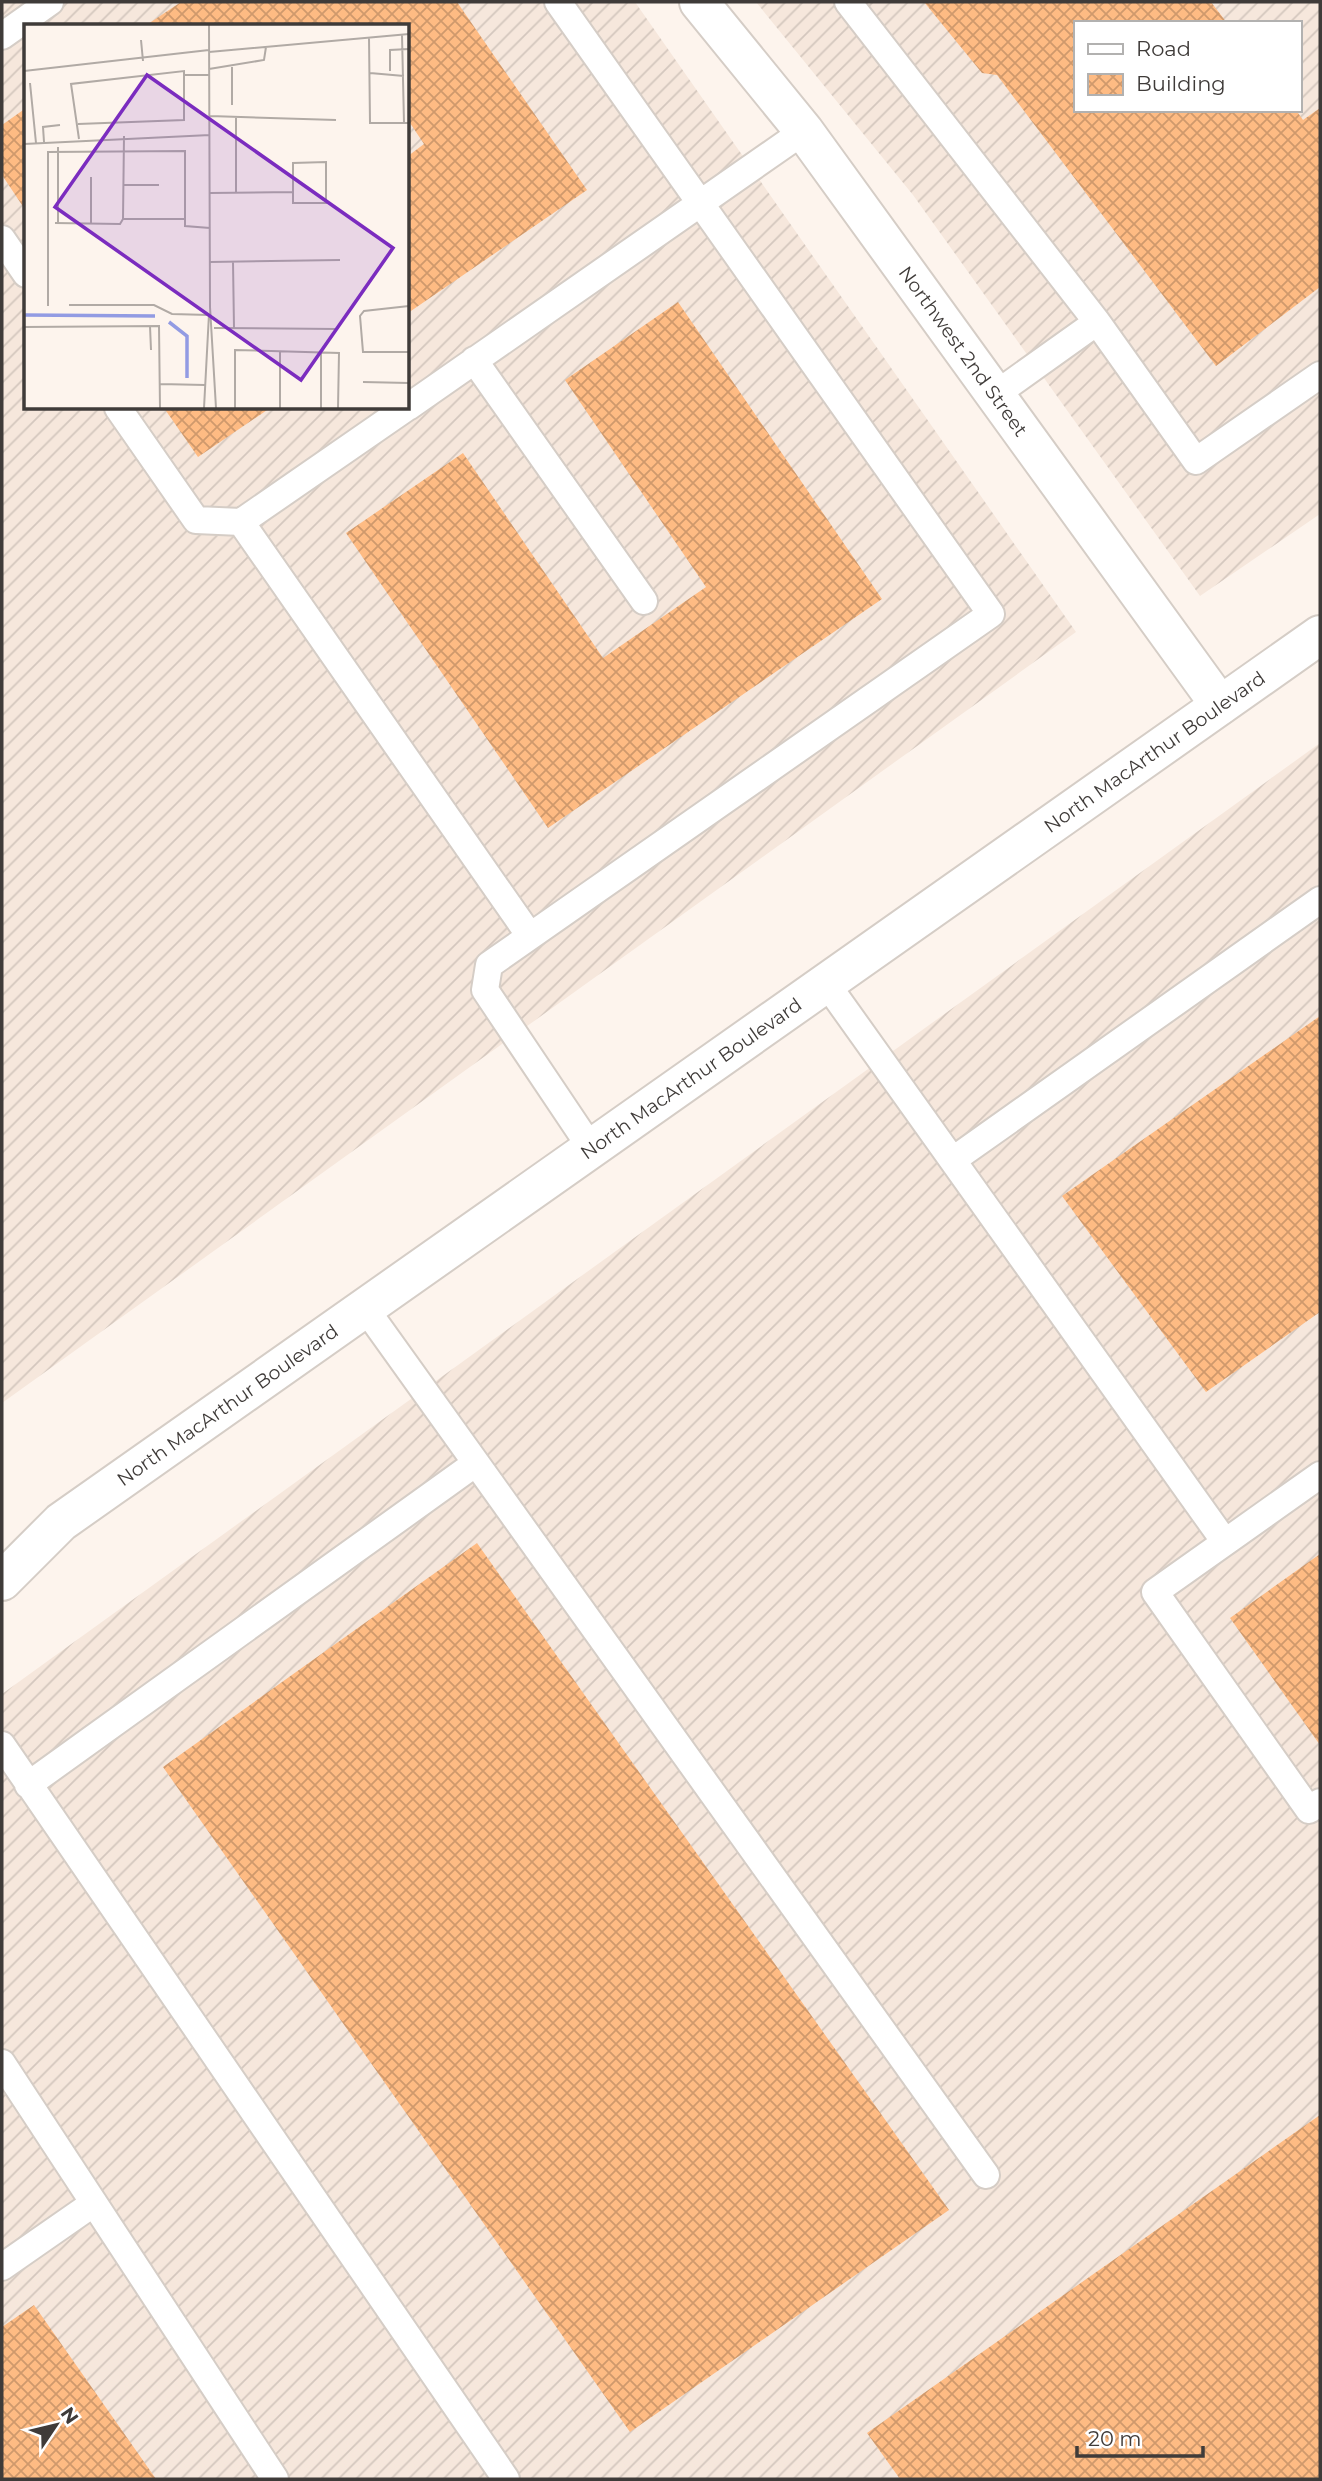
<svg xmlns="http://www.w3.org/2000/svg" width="1322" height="2481" font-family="Montserrat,sans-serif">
<defs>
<pattern id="industrial-furrows" width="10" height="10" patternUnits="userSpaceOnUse" patternTransform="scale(1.75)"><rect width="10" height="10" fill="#f6e7dc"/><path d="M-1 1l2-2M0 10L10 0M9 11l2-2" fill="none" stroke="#d4c7be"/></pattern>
<pattern id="building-cross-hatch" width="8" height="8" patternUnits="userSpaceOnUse" patternTransform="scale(1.75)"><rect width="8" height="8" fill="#febb83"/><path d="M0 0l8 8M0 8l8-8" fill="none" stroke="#cf996c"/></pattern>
</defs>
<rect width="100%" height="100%" fill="#fdf4ed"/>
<path fill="url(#industrial-furrows)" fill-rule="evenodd" d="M2 2H635L1076 632 2 1403ZM26 26H408V408H26Z
M756 2H1320V514L1200 596 913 195ZM1075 23H1299V110H1075Z
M1320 743V2479H2V1694Z"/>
<path fill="url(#building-cross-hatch)" d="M181 2H457L587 190 408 313V156L424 144 408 120V26H145Z
M924 2H1211L1227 23H1075V110H1296L1303 120 1320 108V287L1216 366 997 75 982 73Z
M26 108V211L2 175V125Z
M678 302 882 599 548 828 346 533 463 453 603 658 706 587 565 380Z
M164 408H270L198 457Z
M1320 1016V1312L1206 1392 1062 1196Z
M477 1543 949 2210 630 2432 163 1767Z
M1320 1554V1745L1230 1618Z
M1320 2115V2479H900L867 2433Z
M34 2305 156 2479H2V2327Z"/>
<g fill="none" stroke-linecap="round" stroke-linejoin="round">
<defs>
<path id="service" d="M558 2 991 614 489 965 485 990 591 1148
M848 2 1097 322 1196 461 1320 375
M2 36 50 2
M2 239 26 274
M474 360 644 601
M996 394 1097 322
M408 407 804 131
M118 408 196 520 241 522
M406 408 241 522 530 936
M826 983 1225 1542
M953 1160 1320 900
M365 1308 986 2175
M1320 1475 1155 1592 1309 1810 1320 1802
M2 1745 506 2479
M28 1785 476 1463
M2 2063 275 2479
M2 2267 94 2203"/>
<g id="minor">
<path id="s1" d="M699 2 804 131 1220 705"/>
</g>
<g id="secondary">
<path id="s2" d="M2 1581 61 1522 1320 635"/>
</g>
</defs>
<use href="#service" stroke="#d5cdc6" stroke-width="30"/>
<use href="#minor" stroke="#d5cdc6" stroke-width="42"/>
<use href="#secondary" stroke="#d5cdc6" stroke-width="42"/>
<use href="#service" stroke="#fff" stroke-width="26"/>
<use href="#minor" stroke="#fff" stroke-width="38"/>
<use href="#secondary" stroke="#fff" stroke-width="38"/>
</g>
<g text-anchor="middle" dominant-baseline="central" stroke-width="5" stroke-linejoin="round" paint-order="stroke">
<g font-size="19" fill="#3f3b39" stroke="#fff">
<text stroke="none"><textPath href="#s1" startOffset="438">Northwest 2nd Street</textPath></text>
<text stroke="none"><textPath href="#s2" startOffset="1421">North MacArthur Boulevard</textPath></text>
<text stroke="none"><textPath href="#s2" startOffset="854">North MacArthur Boulevard</textPath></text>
<text stroke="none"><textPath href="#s2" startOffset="287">North MacArthur Boulevard</textPath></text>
</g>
</g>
<g transform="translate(24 24)">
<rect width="385" height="385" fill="#fdf4ed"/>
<path fill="none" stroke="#929be3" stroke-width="3.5" d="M0 291 131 292M145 298 163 312V354"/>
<path fill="none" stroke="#b1aaa5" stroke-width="2" d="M185 1 186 283 192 384M378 11 380 99M345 14 346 99H385M117 16 119 37M185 28 385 10M185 45 240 36 242 23M0 47 185 26M366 47V26L385 25M346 49 380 52M6 59 12 119M208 81V43M186 92 312 96M212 92V169M54 100 160 96V51M100 112 99 195H161M55 115 47 60 160 47V51H185M20 118 19 103 36 101M0 120 186 111M34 123V199M302 138V179H269V139ZM100 161H135M186 169 269 168M31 199 96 200 99 195M67 200V153M186 238 316 236M209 238 210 304M45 281H130L148 290 185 291M24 282V128L161 127V202L186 204M385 282 340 287 336 292 339 328H385M126 302 127 326M0 303 135 302 136 384M190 304 313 305M339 358 385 359M136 360 181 361M180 384 185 290M211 384V326L315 329 314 384M256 384V327M297 384V328"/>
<path fill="#7b2cbf" fill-opacity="0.15" stroke="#7b2cbf" stroke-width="3.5" d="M123 51 369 224 277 356 31 183Z"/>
<rect width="385" height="385" fill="none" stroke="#3f3b39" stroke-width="3.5"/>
</g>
<rect width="1322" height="2481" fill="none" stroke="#3f3b39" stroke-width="7"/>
<rect x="1074" y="21" width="228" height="91" fill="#ffffff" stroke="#b2b1b0" stroke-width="2"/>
<rect x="1088" y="44" width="35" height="10" fill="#ffffff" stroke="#b2b1b0" stroke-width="2"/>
<text x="1136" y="56" font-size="21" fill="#3f3b39">Road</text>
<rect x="1088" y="74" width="35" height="21" fill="url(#building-cross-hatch)" stroke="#b2b1b0" stroke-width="2"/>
<text x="1136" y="91" font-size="21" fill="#3f3b39">Building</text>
<g transform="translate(56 2425) rotate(55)" stroke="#ffffff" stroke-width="5" paint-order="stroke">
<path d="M0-5L12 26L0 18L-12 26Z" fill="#3f3b39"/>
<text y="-10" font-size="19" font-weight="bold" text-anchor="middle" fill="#3f3b39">N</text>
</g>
<path d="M1077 2446v10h126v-10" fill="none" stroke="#3f3b39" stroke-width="3.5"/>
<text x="1088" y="2446" font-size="21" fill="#3f3b39" stroke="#ffffff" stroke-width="5" paint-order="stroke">20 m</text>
</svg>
